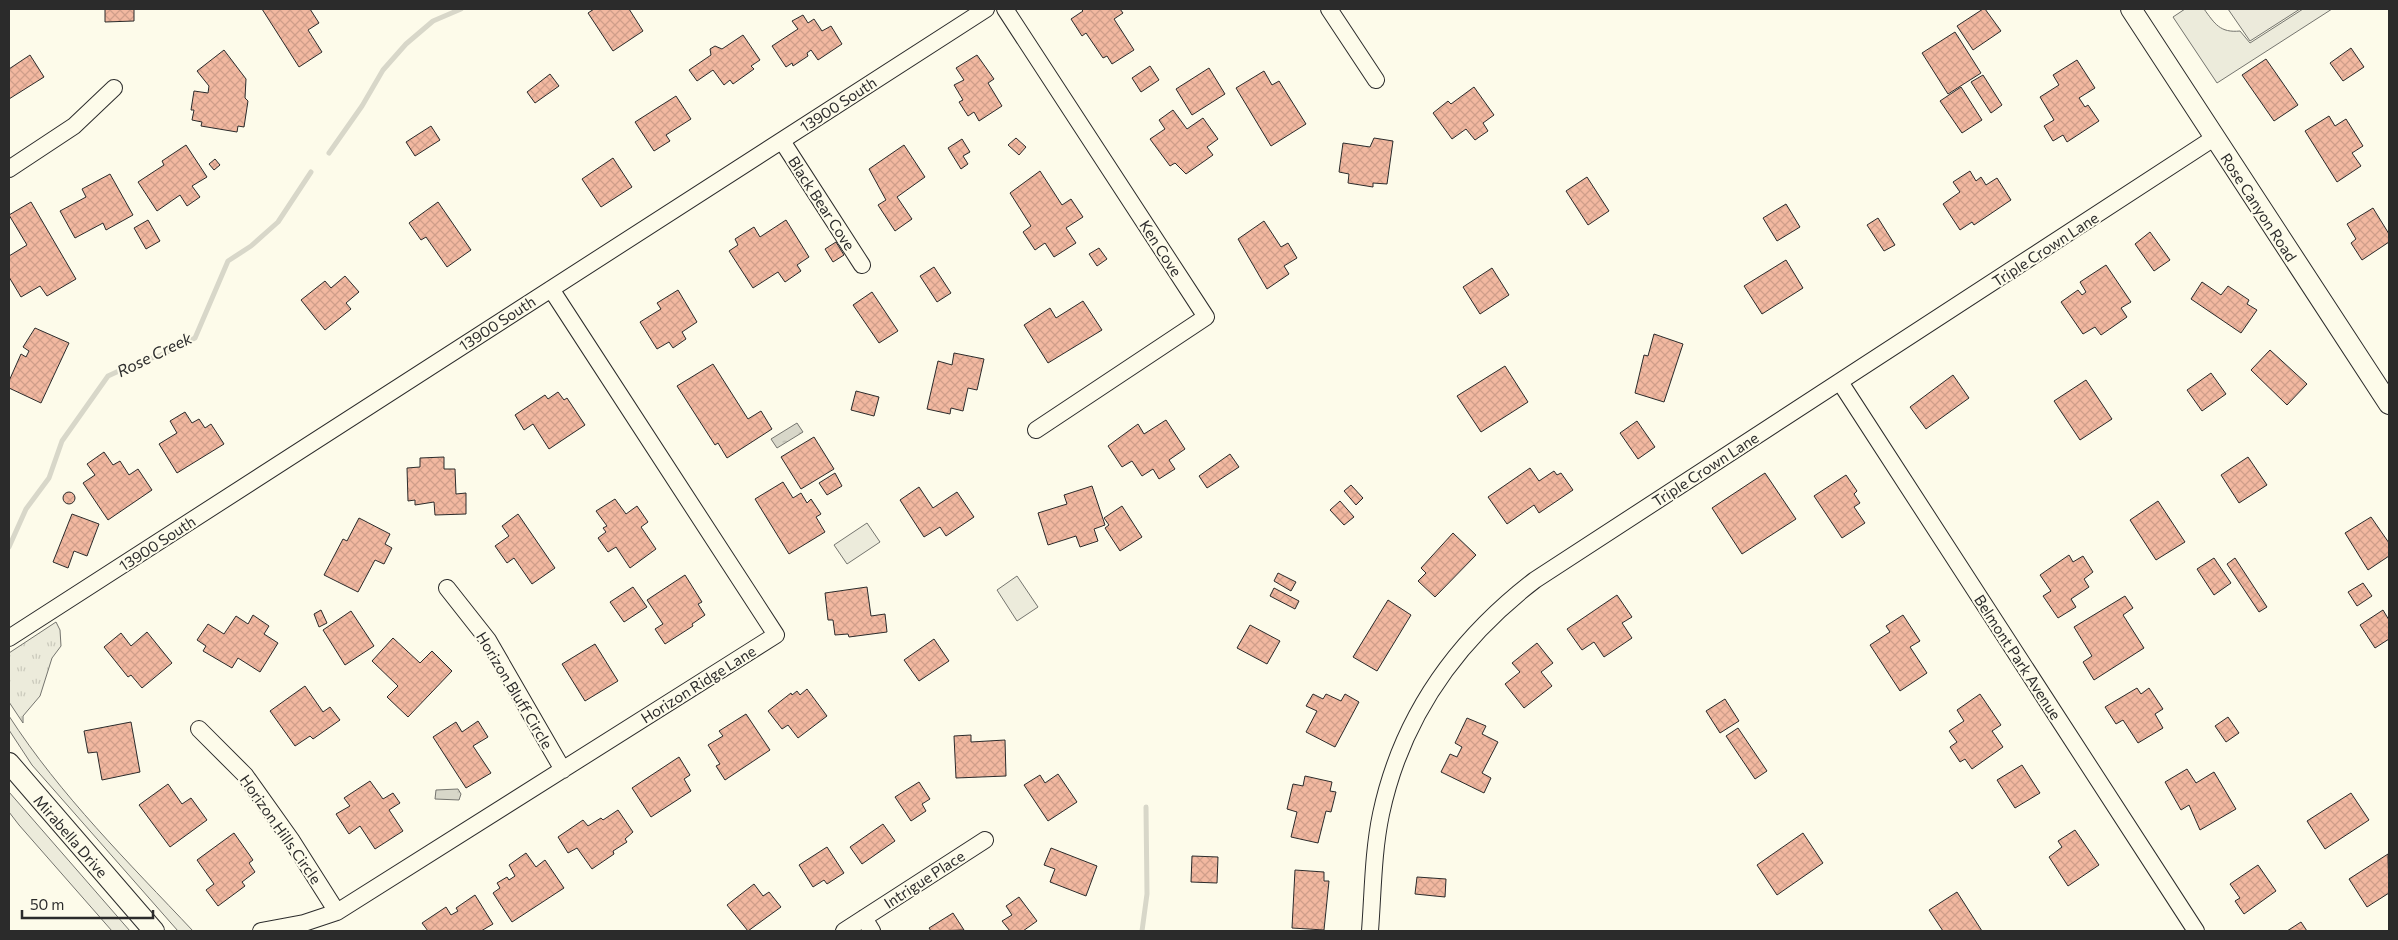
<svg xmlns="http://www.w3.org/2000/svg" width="2398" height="940" font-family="Commissioner,sans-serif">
<defs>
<pattern id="park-tufts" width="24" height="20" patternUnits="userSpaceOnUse" patternTransform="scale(1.25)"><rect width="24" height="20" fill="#ecebdb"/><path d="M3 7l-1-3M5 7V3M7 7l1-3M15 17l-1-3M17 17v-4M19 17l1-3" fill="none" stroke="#cbcabc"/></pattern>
<pattern id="water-ripples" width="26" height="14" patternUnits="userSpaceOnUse" patternTransform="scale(1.25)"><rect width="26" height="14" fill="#d8d7c9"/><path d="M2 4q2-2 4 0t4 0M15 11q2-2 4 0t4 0" fill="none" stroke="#bab9ad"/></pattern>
<pattern id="building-cross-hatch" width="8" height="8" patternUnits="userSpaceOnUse" patternTransform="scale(1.25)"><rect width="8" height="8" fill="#f2b8a0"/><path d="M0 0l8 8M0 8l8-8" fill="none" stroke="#d09e8a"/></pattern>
</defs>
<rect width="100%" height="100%" fill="#fdfbea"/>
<path fill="#ecebdb" stroke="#74746e" d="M2185 9H2204C2215 24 2220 33 2240 31L2250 43 2303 9H2332L2217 83 2173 17Z
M867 523 880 542 847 564 834 545Z
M1017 576 1038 607 1017 621 997 590Z
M9 716C60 795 129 863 193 931H178L32 765 9 730Z
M9 792 130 931H112L19 825 9 812Z"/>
<path fill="url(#park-tufts)" stroke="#74746e" d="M56 622 60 630 61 646 52 658 40 696 23 716V723L9 702V653Z"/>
<path fill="#eceadb" stroke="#74746e" d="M2228 9H2300L2250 41Z"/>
<path fill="url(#water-ripples)" stroke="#74746e" d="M797 423 803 432 777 448 771 439Z
M458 789 461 794 459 800 435 799 436 790Z"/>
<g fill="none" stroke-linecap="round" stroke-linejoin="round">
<path stroke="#d8d7c9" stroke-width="5" d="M329 153 362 106 383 70 406 44 433 21 461 9
M9 547 26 509 49 478 62 441 108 376 134 364 161 355 195 338 228 261 251 246 278 222 311 172
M1142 931 1147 894 1146 807"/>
</g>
<path fill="url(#building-cross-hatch)" stroke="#2b2b2b" d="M105 9H148H134V21L105 22Z
M262 9H310L319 23 308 30 322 52 299 67Z
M594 9H629L643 31 613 51 588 13Z
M1081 9H1120L1123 13 1114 19 1134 50 1112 64 1107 56 1103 58 1086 33 1082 36 1071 19 1083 11Z
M1983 9H1985L2001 31 1973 50 1957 26Z
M803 15 808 23 814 19 822 31 831 26 842 44 818 60 811 50 807 53 808 56 793 66 792 63 786 67 772 46 798 29 792 21Z
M1955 32 1981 73 1948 94 1922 53Z
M743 35 760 60 751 66 754 69 733 84 730 80 724 85 713 70 697 81 689 70 711 55 710 49 715 46 722 49Z
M2351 48 2364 67 2343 81 2330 63Z
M224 50 246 79 245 98 248 101 244 127 238 126 237 132 201 126 202 122 192 120 194 110H191L194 91 208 93 209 86 197 71Z
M30 55 44 77 9 99V69Z
M977 55 994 79 988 83 1002 106 979 121 974 112 968 116 959 102 963 100 954 85 964 80 956 68Z
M2266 59 2298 105 2274 121 2242 75Z
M2077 60 2095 88 2079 98 2085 107 2088 105 2099 121 2067 142 2063 135 2053 141 2044 126 2054 120 2040 97 2059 85 2053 75Z
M1150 66 1159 80 1141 92 1132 78Z
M1209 68 1225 94 1192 115 1176 89Z
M1264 71 1272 85 1279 81 1306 124 1271 146 1236 88Z
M550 74 559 86 535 103 527 92Z
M1983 75 2002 105 1991 113 1971 82Z
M1474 87 1494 115 1483 123 1488 131 1475 140 1466 129 1452 139 1433 113 1448 101 1451 104Z
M1961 87 1982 120 1962 133 1940 101Z
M676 96 691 119 666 135 670 141 654 151 635 122Z
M1173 110 1187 129 1203 118 1218 139 1207 147 1213 155 1186 174 1175 163 1170 166 1150 139 1165 129 1159 120Z
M2329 116 2335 126 2346 119 2363 146 2352 153 2361 166 2337 182 2305 131Z
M431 126 440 140 415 156 406 142Z
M1016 138 1026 147 1019 155 1008 145Z
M1374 138 1393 141 1387 184 1373 183V187L1348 183 1349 174 1339 172 1343 143 1370 147Z
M962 139 970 152 963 156 968 164 961 169 948 148Z
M186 145 207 177 192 186 200 197 187 206 180 195 157 211 138 182 164 165 162 161Z
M904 145 925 177 897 197 912 219 895 231 878 205 886 200 869 169Z
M613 158 632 187 601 207 582 179Z
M215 159 220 165 214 170 209 164Z
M1040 171 1062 205 1071 199 1083 217 1066 228 1076 243 1054 257 1045 243 1035 250 1023 232 1031 226 1010 193Z
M1970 171 1976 181 1981 177 1986 185 1997 178 2011 200 1974 225 1972 222 1960 230 1943 204 1960 192 1953 182Z
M110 174 133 215 106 230 103 223 75 238 60 211 86 197 82 189Z
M1587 177 1609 211 1588 225 1566 191Z
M31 202 76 279 47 296 40 286 21 297 9 277V256L27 245 9 215Z
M438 202 471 250 447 267 426 237 421 240 409 223Z
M1786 204 1800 227 1777 241 1763 218Z
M2373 208 2389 234V242L2362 260 2351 243 2356 239 2347 224Z
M1878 218 1895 245 1884 251 1867 225Z
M148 220 160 241 146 249 134 228Z
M786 220 809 257 797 265 801 271 785 282 778 272 753 288 729 251 738 245 735 239 754 227 760 237Z
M1264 221 1281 247 1288 243 1297 258 1284 266 1289 274 1267 289 1238 239Z
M2150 232 2170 260 2154 271 2135 244Z
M836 242 844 255 833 262 825 249Z
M1099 248 1107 259 1097 266 1089 254Z
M1786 260 1803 288 1762 314 1744 286Z
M2106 265 2131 302 2121 308 2127 317 2101 335 2095 327 2083 334 2061 302 2078 290 2082 295 2086 292 2080 282Z
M934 267 951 293 937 302 920 276Z
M1492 268 1509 295 1480 314 1463 287Z
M345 276 359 292 346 303 351 309 325 330 301 300 325 281 331 288Z
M2202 282 2221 295 2228 286 2249 300 2247 304 2257 310 2241 333 2191 299Z
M678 290 697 322 682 332 686 339 673 348 669 342 657 349 640 322 661 309 657 303Z
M872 292 898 331 879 343 853 305Z
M1083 301 1102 330 1048 363 1024 325 1050 308 1056 318Z
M35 328 69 343 41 403 9 388V381L21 354 26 357 29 351 23 347Z
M1654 334 1683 344 1664 402 1635 393 1644 355 1648 356Z
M2270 350 2307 384 2287 405 2251 370Z
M954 353 984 359 977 390 968 388 963 411 951 408 950 414 927 409 938 361 952 365Z
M713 364 748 419 761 411 772 429 727 458 718 443 715 445 677 386Z
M1505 366 1528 402 1481 432 1457 396Z
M2211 373 2226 394 2202 411 2187 390Z
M1953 375 1969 398 1926 429 1910 407Z
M2086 380 2112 419 2080 440 2054 401Z
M856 391 879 397 874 416 851 410Z
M558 392 564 400 567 398 585 425 549 449 533 424 524 430 515 415 545 395 548 399Z
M185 412 192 423 199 419 205 428 211 424 224 444 177 473 159 444 177 433 170 421Z
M1166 420 1185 449 1169 460 1175 469 1159 479 1153 469 1142 476 1132 461 1122 467 1108 446 1138 424 1144 434Z
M1637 421 1655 447 1638 459 1620 433Z
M814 437 834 469 801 489 781 457Z
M104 452 113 465 120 461 129 475 138 469 152 490 108 520 83 483 95 475 87 464Z
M1230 454 1239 467 1207 488 1199 476Z
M444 457V469H455L456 494 466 493V514L435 515 434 502 415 505V500L408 501 407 468 420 467V458Z
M2248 457 2267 485 2239 503 2221 475Z
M1530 468 1539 481 1554 471 1557 475 1561 473 1573 490 1539 513 1534 505 1507 524 1488 497Z
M835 473 842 486 827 495 819 483Z
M1765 473 1796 519 1742 554 1712 508Z
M1846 475 1857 491 1854 494 1860 503 1854 507 1865 523 1842 538 1814 496Z
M783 482 793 498 801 493 807 503 811 499 821 514 816 517 825 532 789 554 755 499Z
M1351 485 1363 498 1356 505 1344 491Z
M1092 486 1105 525 1094 529 1098 541 1080 547 1076 536 1048 545 1038 513 1067 504 1064 495Z
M919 487 933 508 957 492 974 517 946 536 940 527 924 537 900 500Z
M63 498a6 6 0 1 1 12 0a6 6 0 1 1-12 0Z
M615 499 626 514 637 506 648 522 641 527 656 549 630 568 616 547 608 552 598 538 606 532 603 528 607 526 596 511Z
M1340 501 1354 517 1344 525 1330 510Z
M2158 501 2185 542 2156 560 2130 520Z
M1122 506 1142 537 1120 551 1105 528 1109 525 1104 518Z
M72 514 99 524 87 556 74 551 68 568 53 562Z
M518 514 555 568 532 584 514 558 507 563 495 546 509 536 502 526Z
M2371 517 2389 543V556L2368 570 2345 533Z
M359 518 390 534 385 544 392 548 384 564 375 560 358 592 324 575 343 539 347 541Z
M1453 533 1476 555 1435 597 1418 581 1426 573 1421 568Z
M2069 555 2073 562 2083 556 2093 572 2084 579 2089 587 2071 599 2076 607 2058 618 2043 596 2051 591 2040 575Z
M2214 558 2231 583 2214 595 2197 569Z
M2235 558 2267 607 2259 612 2227 564Z
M1278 573 1296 582 1291 591 1274 581Z
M685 575 702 602 698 604 705 615 692 624 693 626 665 644 655 629 663 624 647 600Z
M2363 583 2372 596 2357 606 2348 592Z
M633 587 647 607 624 622 610 602Z
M867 587 871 616 885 614 887 632 849 637 848 634 835 635 833 620H828L825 593Z
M1274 588 1299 601 1295 609 1270 596Z
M1617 595 1632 617 1622 623 1632 638 1604 657 1594 642 1582 650 1567 629Z
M2125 596 2133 608 2123 615 2144 648 2094 680 2083 662 2092 656 2074 627Z
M1388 600 1411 615 1377 671 1353 657Z
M321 610 327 623 319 627 314 614Z
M2383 610 2389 620V639L2375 648 2360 625Z
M351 611 374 646 345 665 323 630Z
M253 615 269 626 264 634 278 643 260 672 238 658 232 668 203 651 206 646 197 640 208 624 224 634 236 616 248 624Z
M1903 615 1920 641 1910 647 1927 673 1900 691 1870 645 1890 632 1886 626Z
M1250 625 1280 641 1267 664 1237 648Z
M147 632 172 663 142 688 131 675 128 677 104 647 121 633 131 646Z
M393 638 420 663 432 651 452 671 408 717 387 697 398 686 372 661Z
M934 639 949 661 919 681 904 660Z
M1537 643 1553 663 1541 672 1552 686 1524 708 1505 684 1520 672 1512 663Z
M595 644 618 681 585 701 562 664Z
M305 686 323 712 330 707 340 720 313 739 310 736 295 746 270 711Z
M2137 688 2141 694 2149 688 2163 709 2155 714 2163 728 2138 743 2123 720 2116 724 2105 707Z
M807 689 827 716 798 738 788 725 782 729 768 711 791 693 792 695 797 691 800 695Z
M1313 694 1323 699 1326 694 1341 701 1345 694 1359 702 1335 747 1306 732 1317 711 1306 706Z
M1980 694 2001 725 1992 731 2003 747 1972 769 1965 759 1960 762 1950 747 1957 742 1949 731 1964 721 1957 710Z
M1725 699 1739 721 1720 733 1706 711Z
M746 714 770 750 725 780 716 766 720 764 708 745 723 736 719 731Z
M2228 717 2239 733 2226 742 2215 726Z
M1467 718 1486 726 1482 734 1498 742 1482 773 1491 778 1484 793 1441 772 1450 754 1457 757 1462 747 1455 743Z
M478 721 488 737 473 746 491 773 466 788 433 737 456 722 462 732Z
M131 722 140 772 102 780 97 752 88 753 84 731Z
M1738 728 1767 771 1755 779 1726 736Z
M971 735V742L1005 740 1006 776 956 778 954 736Z
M679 757 690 775 684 779 691 791 651 817 632 788Z
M2022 765 2040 793 2015 808 1997 780Z
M2187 769 2196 783 2214 772 2236 809 2200 830 2189 805 2181 810 2165 782Z
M1058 774 1077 802 1048 821 1024 785 1040 775 1045 783Z
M1305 776 1332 782 1330 791 1336 792 1331 812 1326 811 1318 843 1291 837 1297 812 1287 809 1293 784 1303 786Z
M370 781 383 799 393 793 400 803 389 810 403 831 375 849 360 826 349 834 336 814 350 806 344 798Z
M919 782 930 799 922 804 926 811 911 821 895 797Z
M168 784 182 804 191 798 207 820 170 847 139 805Z
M2351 793 2369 820 2325 849 2307 821Z
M618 810 633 832 625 839 627 842 613 851 614 854 592 869 577 848 568 853 558 837 583 820 588 826 601 818 603 820Z
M883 824 895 841 862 864 850 847Z
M2075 830 2099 865 2068 886 2049 857 2062 847 2058 841Z
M234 833 253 860 249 863 255 872 242 882 245 886 218 906 206 890 214 884 197 860Z
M1803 833 1823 863 1777 895 1757 865Z
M827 847 844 873 827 884 824 880 813 887 799 865Z
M1051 848 1097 866 1086 896 1050 882 1055 869 1044 865Z
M526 853 536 867 545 860 564 888 512 922 493 893 500 888 497 883 507 877 509 880 515 876 509 865Z
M2388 854 2389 893 2367 907 2349 879Z
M1192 856 1218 857 1217 883 1191 882Z
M2258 865 2276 891 2244 914 2235 901 2240 898 2230 884Z
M1295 870 1324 872V881H1329L1324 930 1292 928Z
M1417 877 1446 879 1445 897 1415 894Z
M754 884 763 896 769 892 781 907 748 931 727 905Z
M1957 892 1982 931H1943L1929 910Z
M475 895 493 924 481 931H428L422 923 446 907 451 915 458 911 456 908Z
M1019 897 1037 921 1023 931H1010L1002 921 1012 915 1006 906Z
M953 913 964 930 931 931 929 928Z
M2301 922 2307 931H2287Z"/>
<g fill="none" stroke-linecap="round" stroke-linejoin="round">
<defs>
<path id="minor" d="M1005 9 1206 317 1036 430
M1329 9 1376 80
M782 141 862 265
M9 169 74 126 114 88
M1840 382 2196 931
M447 588 488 640 563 770
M9 638 986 9
M199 729 245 775 292 841 337 912
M864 918 872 931
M261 931 304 923 337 912 776 635 551 289
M844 931 985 840
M1370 931C1373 892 1373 852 1381 814 1402 715 1457 640 1535 580L2214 138"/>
<path id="tertiary" d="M2131 9 2389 404
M9 763 154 931"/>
</defs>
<use href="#minor" stroke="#2b2b2b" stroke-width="18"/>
<use href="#tertiary" stroke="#2b2b2b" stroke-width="22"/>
<use href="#minor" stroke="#fdfbea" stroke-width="16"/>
<use href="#tertiary" stroke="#fdfbea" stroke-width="20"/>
</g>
<g text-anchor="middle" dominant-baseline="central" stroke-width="4" stroke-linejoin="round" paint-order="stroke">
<g font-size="15" fill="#2b2b2b" stroke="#fdfbea">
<text transform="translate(838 104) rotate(-33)">13900 South</text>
<text transform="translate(822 203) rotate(57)">Black Bear Cove</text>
<text transform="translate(2259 207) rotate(57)">Rose Canyon Road</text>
<text transform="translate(1161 248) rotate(57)">Ken Cove</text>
<text transform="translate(2045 249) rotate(-33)">Triple Crown Lane</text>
<text transform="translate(497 323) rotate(-33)">13900 South</text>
<text transform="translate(1705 469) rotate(-33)">Triple Crown Lane</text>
<text transform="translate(157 543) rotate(-33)">13900 South</text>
<text transform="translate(2018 657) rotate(57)">Belmont Park Avenue</text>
<text transform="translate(698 684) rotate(-32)">Horizon Ridge Lane</text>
<text transform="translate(515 690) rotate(59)">Horizon Bluff Circle</text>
<text transform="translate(281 829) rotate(55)">Horizon Hills Circle</text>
<text transform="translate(71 836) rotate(49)">Mirabella Drive</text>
<text transform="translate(924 879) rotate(-33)">Intrigue Place</text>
</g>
<g font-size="16" font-style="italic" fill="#2b2b2b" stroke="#fdfbea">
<text transform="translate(154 354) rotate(-26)">Rose Creek</text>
</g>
</g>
<rect width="2398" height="940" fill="none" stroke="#2b2b2b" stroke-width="20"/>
<path d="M22 910v8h131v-8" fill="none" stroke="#2b2b2b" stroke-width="2.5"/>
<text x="30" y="910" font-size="15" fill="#2b2b2b" stroke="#fdfbea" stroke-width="4" paint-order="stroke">50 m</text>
</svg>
